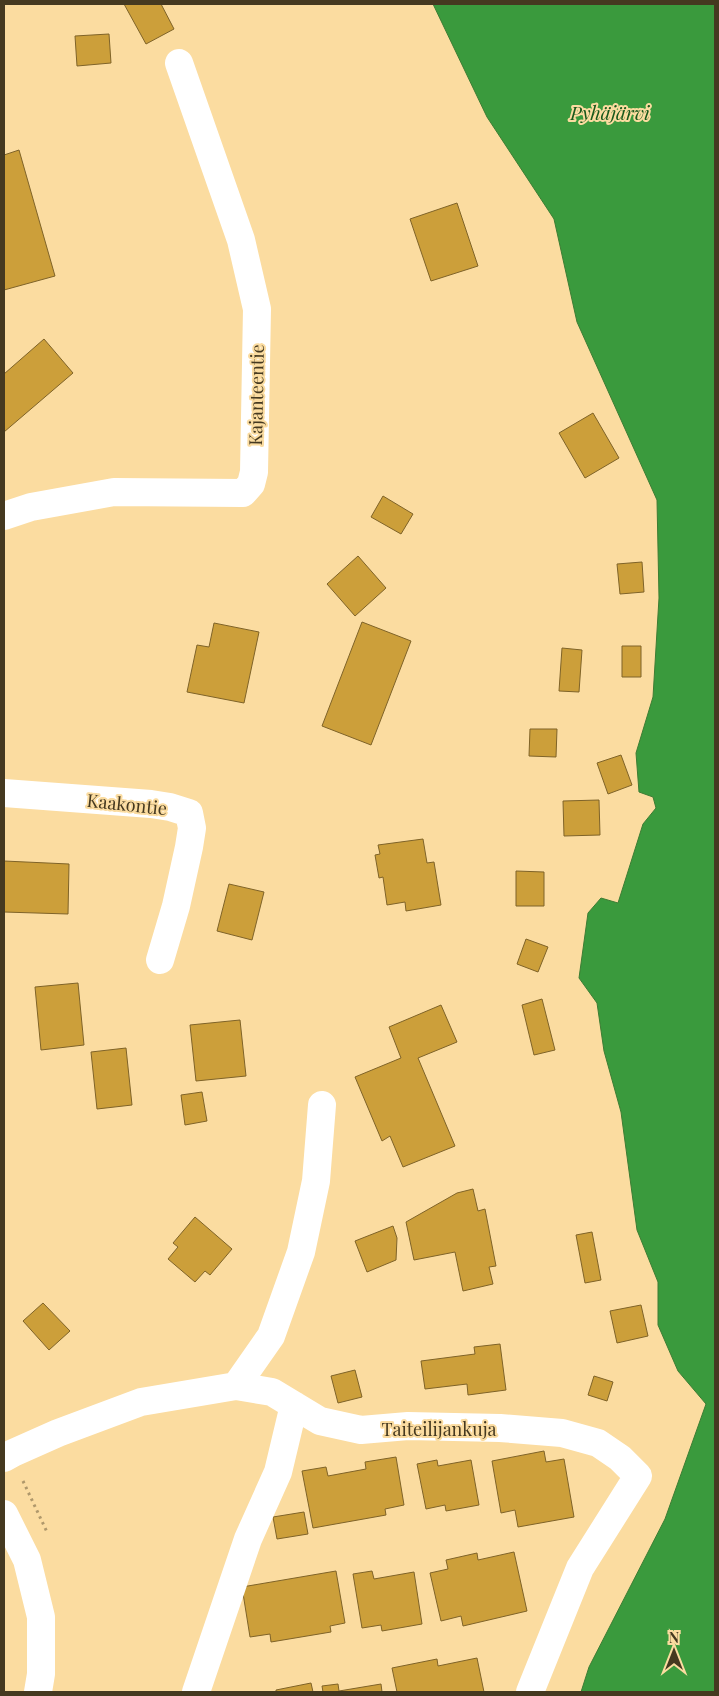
<svg xmlns="http://www.w3.org/2000/svg" width="719" height="1696" font-family="'Playfair Display',serif">
<rect width="100%" height="100%" fill="#fbdca0"/>
<path fill="#3a9a3d" stroke="#3d7d34" d="M433 4H715V1692H581L589 1667 665 1519 706 1404 678 1371 658 1325V1282L637 1230 621 1112 604 1051 597 1003 579 978 588 913 601 898 618 903 643 824 656 808 653 797 639 792 636 753 653 697 659 598 657 500 577 322 554 219 487 117Z"/>
<path fill="#cc9f3a" stroke="#7f6328" d="M124 4H161L174 29 146 44Z
M109 34 111 63 77 66 75 36Z
M19 150 55 276 4 290V155Z
M457 203 478 266 431 281 410 219Z
M44 339 73 373 4 432V374Z
M593 413 619 458 585 478 559 433Z
M383 496 413 514 401 534 371 517Z
M358 556 386 588 355 616 327 584Z
M642 562 644 592 620 594 617 564Z
M362 622 411 641 371 745 322 726Z
M214 623 259 632 244 703 187 692 197 645 209 647Z
M622 646H641V677H622Z
M562 648 582 650 579 692 559 691Z
M530 729H557L556 757 529 756Z
M621 755 632 785 608 794 597 763Z
M599 800 600 835 564 836 563 801Z
M423 839 427 863 434 862 441 905 406 911 405 902 387 905 383 877 379 878 375 855 380 854 378 845Z
M4 861 69 864 68 914 4 912Z
M516 871 544 872V906H516Z
M229 884 264 892 252 940 217 931Z
M526 939 548 947 538 972 517 964Z
M78 983 84 1045 41 1050 35 987Z
M542 999 555 1050 534 1055 522 1005Z
M441 1005 457 1042 418 1058 455 1146 403 1167 390 1136 382 1141 355 1077 401 1058 389 1027Z
M240 1020 246 1076 196 1081 190 1025Z
M126 1048 132 1105 97 1109 91 1052Z
M202 1092 207 1121 185 1125 181 1095Z
M473 1189 478 1211 485 1209 496 1266 489 1267 493 1284 463 1291 455 1252 414 1260 406 1222 457 1193Z
M195 1217 232 1249 210 1275 205 1271 195 1282 168 1259 178 1247 173 1243Z
M393 1226 397 1238 396 1260 367 1272 355 1241Z
M592 1232 601 1280 585 1283 576 1235Z
M43 1303 70 1331 49 1350 23 1321Z
M641 1305 648 1336 617 1343 610 1311Z
M500 1344 506 1390 468 1395 467 1384 425 1389 421 1361 475 1354 474 1347Z
M355 1370 362 1397 338 1403 331 1376Z
M594 1376 613 1382 607 1401 588 1395Z
M544 1451 546 1462 564 1459 574 1517 518 1527 515 1510 501 1513 492 1461Z
M396 1457 404 1505 385 1509 386 1515 313 1528 302 1471 326 1467 328 1476 366 1469 365 1462Z
M437 1460 438 1466 471 1460 479 1505 446 1511 445 1505 426 1509 417 1464Z
M304 1512 308 1534 277 1539 273 1517Z
M514 1552 527 1611 463 1626 461 1616 441 1621 430 1573 448 1569 446 1560 477 1553 478 1560Z
M336 1571 345 1623 330 1626 331 1632 271 1642 270 1634 250 1637 242 1587Z
M372 1571 374 1579 414 1572 422 1624 382 1631 381 1625 362 1628 353 1574Z
M477 1658 484 1692H397L392 1668 437 1659 438 1666Z
M311 1683 313 1692H276V1690Z
M338 1684 339 1691 381 1684 382 1692H323L322 1686Z"/>
<g fill="none" stroke-linecap="round" stroke-linejoin="round">
<path stroke="#af986b" stroke-width="3" stroke-dasharray="2.5 4" stroke-linecap="butt" d="M23 1481 47 1532"/>
<path stroke="#fff" stroke-width="28" d="M4 516 31 507 114 492 243 493 251 484 254 472 257 309 241 240 179 63
M4 793 151 804 170 807 189 813 192 828 189 847 176 906 160 960
M236 1386 271 1336 301 1252 316 1181 322 1105
M4 1458 13 1453 58 1433 141 1402 236 1386 272 1392 320 1421 361 1430 408 1426 500 1428 562 1433 598 1443 620 1458 638 1476 580 1568 530 1692
M4 1514 27 1560 41 1617V1674L38 1692
M196 1692 248 1539 278 1472 294 1405"/>
</g>
<g text-anchor="middle" dominant-baseline="central" stroke-width="4" stroke-linejoin="round" paint-order="stroke">
<g font-size="18" fill="#453920" stroke="#fbdca0">
<text transform="translate(256 395) rotate(-89)">Kajanteentie</text>
<text transform="translate(127 804) rotate(6)">Kaakontie</text>
<text x="439" y="1429">Taiteilijankuja</text>
</g>
<g font-size="19" font-style="italic" fill="#18581b" stroke="#fbdca0">
<text x="610" y="112">Pyhäjärvi</text>
</g>
</g>
<rect width="719" height="1696" fill="none" stroke="#453920" stroke-width="10"/>
<g transform="translate(674 1651)" stroke="#fbdca0" stroke-width="4" paint-order="stroke">
<path d="M0-4L9 19L0 12L-9 19Z" fill="#453920"/>
<text y="-8" font-size="14" font-weight="bold" text-anchor="middle" fill="#453920">N</text>
</g>
</svg>
